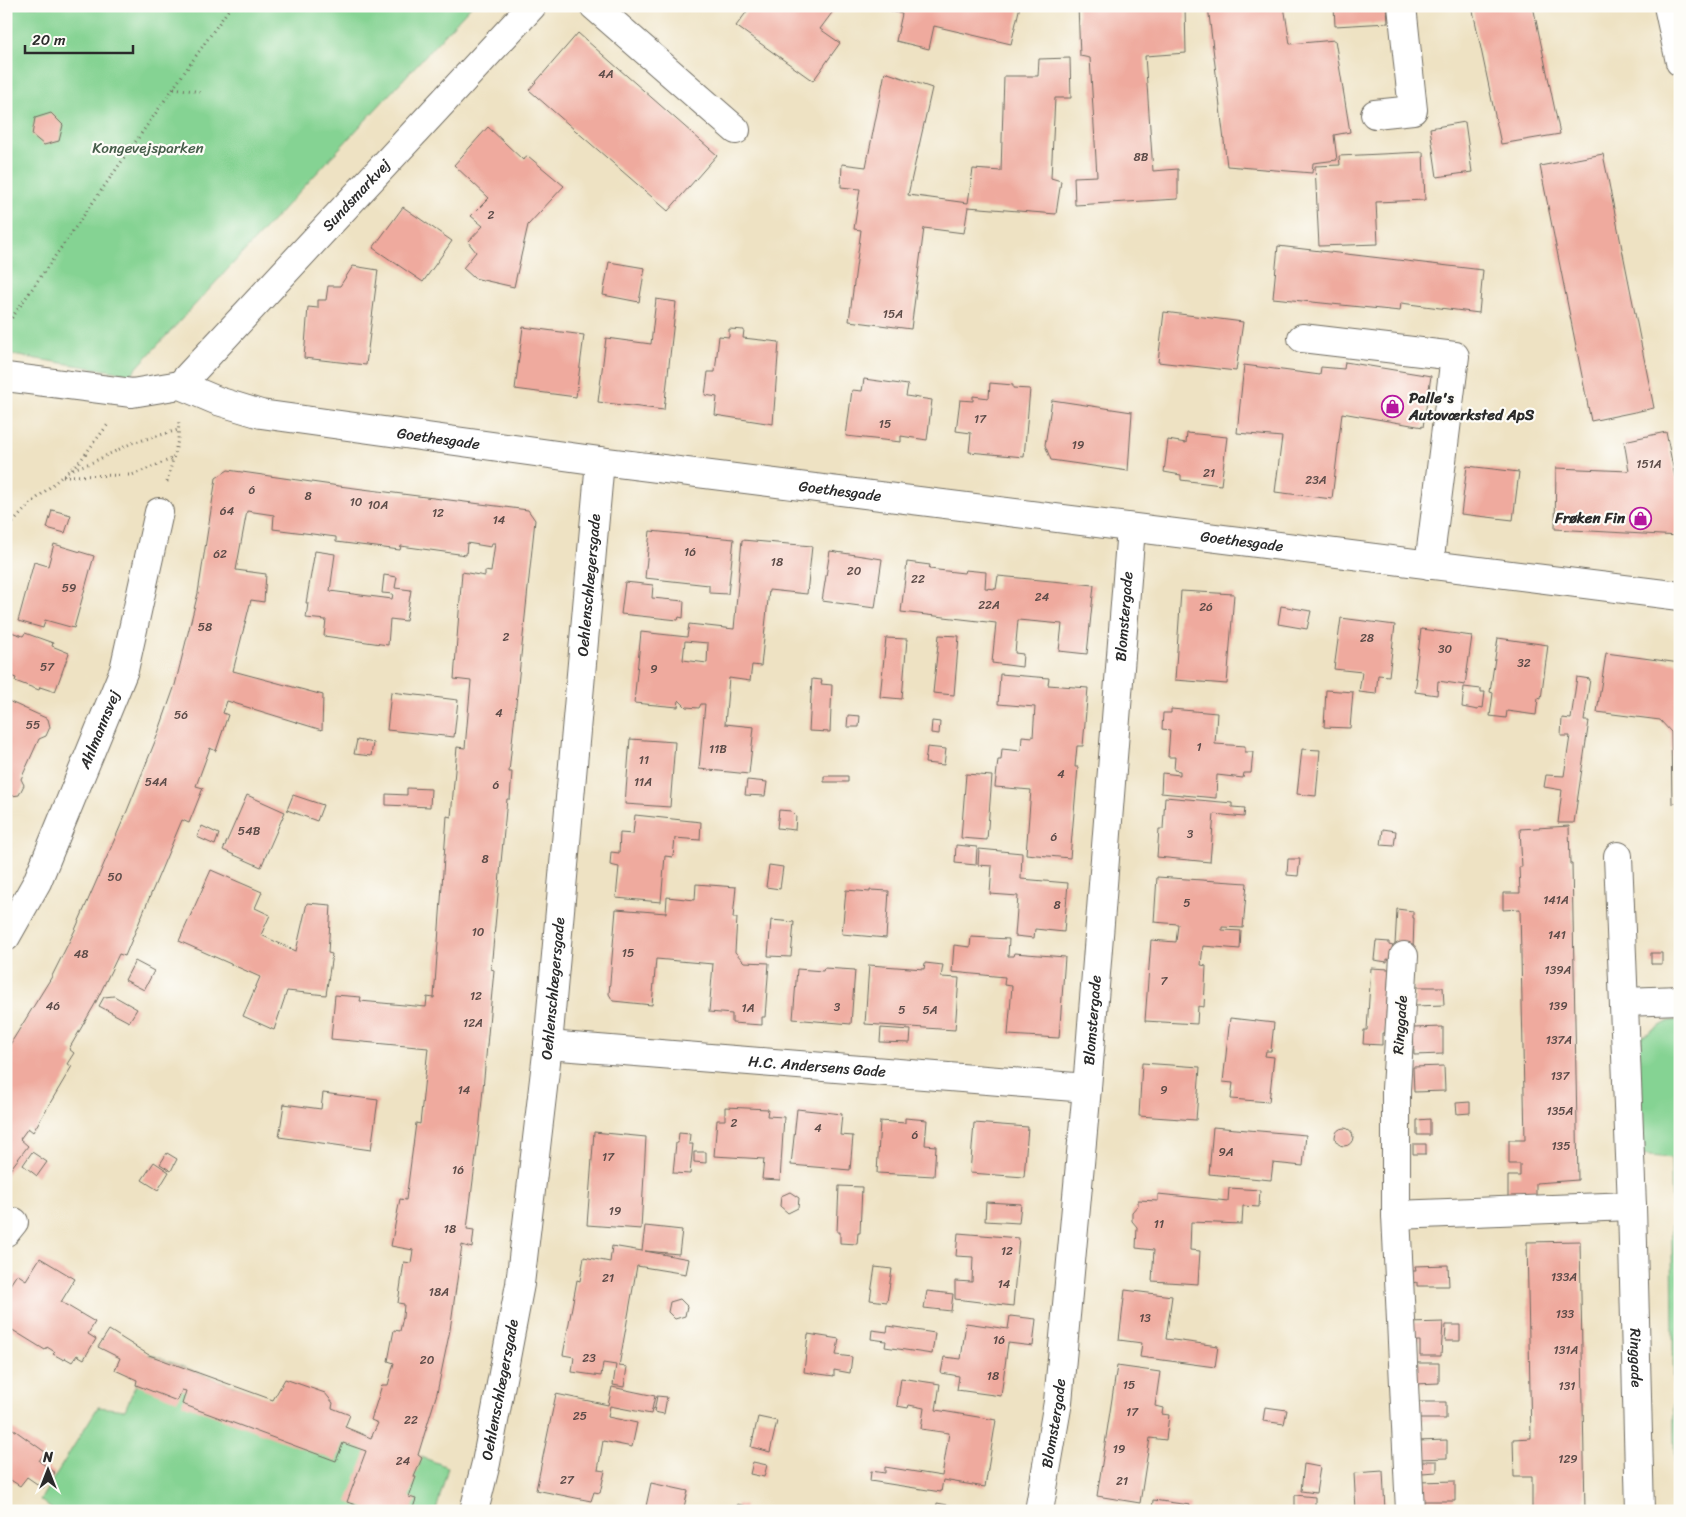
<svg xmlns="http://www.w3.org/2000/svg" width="1686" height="1517" font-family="Sriracha,sans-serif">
<rect width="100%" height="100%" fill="#fdfcf7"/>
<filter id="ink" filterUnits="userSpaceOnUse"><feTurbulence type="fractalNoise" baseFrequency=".02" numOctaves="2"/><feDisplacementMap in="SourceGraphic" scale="10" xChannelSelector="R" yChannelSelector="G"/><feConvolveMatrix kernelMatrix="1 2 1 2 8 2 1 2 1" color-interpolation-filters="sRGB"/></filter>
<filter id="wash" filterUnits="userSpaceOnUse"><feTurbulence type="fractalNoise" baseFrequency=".0096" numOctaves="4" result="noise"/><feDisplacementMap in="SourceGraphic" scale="20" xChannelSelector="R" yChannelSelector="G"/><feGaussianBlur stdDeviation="1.12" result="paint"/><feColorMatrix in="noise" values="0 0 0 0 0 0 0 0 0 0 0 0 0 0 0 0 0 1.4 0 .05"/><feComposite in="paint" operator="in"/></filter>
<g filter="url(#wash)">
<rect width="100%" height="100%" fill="#eee2c3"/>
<path fill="#85d393" stroke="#587f5f" d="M6 6H471L131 374 6 354Z
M1680 1020V1511H1675L1671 1158 1639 1155 1638 1039 1669 1021Z
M149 1354 448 1467 436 1511H54L40 1500 98 1407 125 1410Z"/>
<g id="blocks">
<path fill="#efaa9e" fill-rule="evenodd" d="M751 6H837L820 29 840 43 813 81 736 26Z
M892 6H1020L1011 44 934 26 929 49 896 41 902 14 891 11Z
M1078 6H1185L1186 53 1145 56 1153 171 1178 169V199L1075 205 1074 177 1097 176 1090 58 1080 56Z
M1208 6H1284L1290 44 1335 40 1350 132 1334 135 1337 160 1313 163 1312 173 1227 166Z
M1334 6H1387L1388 23 1335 26Z
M1472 6H1533L1560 134 1501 144Z
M578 33 717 155 668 211 529 90Z
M1070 58 1071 98H1055L1051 178 1061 181 1056 214 968 207 964 233 924 228 911 329 849 321 861 230 854 229 860 189 841 187 842 164 866 167 885 72 932 88 908 195 968 203 973 169 1001 171 1004 76H1038L1039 59Z
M51 113 63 125 59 141 44 145 32 135 35 118Z
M1465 122 1472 172 1437 177 1430 128Z
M488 127 523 160 528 156 564 186 528 225 514 287 474 278 463 268 476 252 468 242 483 226 471 216 489 198 454 165Z
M1423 152 1425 200 1376 202 1378 244 1319 246 1315 166 1340 165 1339 156Z
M1603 154 1654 408 1591 421 1540 166Z
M403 207 452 241 423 282 373 248Z
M1278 246 1483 270 1479 313 1401 303 1400 311 1273 298Z
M609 262 645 268 639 302 603 295Z
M353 266 378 270 366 365 304 358 308 307 318 308V300H326L328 286H340Z
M656 299 676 302 664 410 598 402 606 338 651 344Z
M1164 312 1243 322 1236 371 1158 362Z
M523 327 584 335 576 397 515 389Z
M729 329 744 330 743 338 779 342 773 424 715 415 717 397 705 395 708 372H715L719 336 729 337Z
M1345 362 1431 376 1423 427 1342 413 1332 499 1275 492 1282 437 1237 433 1244 365 1320 375 1321 367 1344 369Z
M864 379 908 385 906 396 932 400 927 440 901 436V442L846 436 852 390 862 391Z
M990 383 1013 385V388L1030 389 1024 457 969 452 971 433 956 431 960 400 973 401V396L989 398Z
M1052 400 1132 412 1128 471 1051 460 1045 445Z
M1666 432 1675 477H1680L1679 536 1555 529 1556 468 1629 471 1624 441Z
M1187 433 1227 437 1221 485 1181 480V475L1164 472 1168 440 1186 443Z
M1467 466 1519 472 1513 520 1461 514Z
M228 470 339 486 528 510 535 520 509 772H512L510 799H507L491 969 494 970 479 1132 467 1229 474 1230 472 1248 462 1245 450 1330 437 1393 418 1455 422 1458 414 1477H416L409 1497 416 1499 412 1511H372L347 1502 366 1451 343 1443 336 1461 182 1404 186 1391 182 1390 177 1401 136 1385 137 1380 115 1370 120 1358 98 1347 109 1330 149 1355 273 1400 285 1379 325 1393 333 1403 332 1408 350 1415 345 1427 371 1438 378 1423 371 1420 382 1385H388L394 1363 388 1361 394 1330 400 1331 403 1317 404 1304 398 1303 404 1262 411 1263 413 1250 391 1246 400 1199 406 1200 416 1123 420 1124 428 1048 331 1039 335 995 361 997 360 1001 426 1007 427 997 434 998 447 816 451 817 457 747 465 748 471 681 454 679 462 572 485 576V571L491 572 495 543H492L491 547 467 543 466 555 401 546 400 550 336 542V537L273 529 274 515 247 511 236 570 266 574 264 602 251 600 233 671 323 695 322 730 227 701 223 713 228 715 216 751 210 748 196 786 203 788 189 823 182 820 125 956 119 954 95 1004 69 1049 74 1053 67 1064 72 1066 33 1132 28 1128 20 1139 28 1146 6 1175V1051L51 978 75 930 127 811 156 739 175 685 198 593 216 478Z
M52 510 71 515 65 533 47 528Z
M650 531 734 539 728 594 709 593V585L645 578Z
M742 540 812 546 807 594 769 590 761 666 752 665 750 681 729 678 725 724 754 727 749 774 699 769 705 704H701L699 708 686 707 679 700 678 707 634 703 641 632 687 637 689 624 734 629ZM685 641 708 643 707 663 683 660Z
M54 544 94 556 74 628 45 620 43 628 18 621 34 562 48 566Z
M315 551 335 554 330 591 392 599 393 594 382 593 384 575 397 577 395 588 411 590 406 621 390 619 388 645 324 636 326 620 306 618 308 603H306Z
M830 551 882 559 875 608 822 601Z
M907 562 930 565 929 569 964 573 965 570 986 572 985 588 996 589 998 576 1094 585 1087 654 1059 651 1062 624 1018 620 1015 653 1023 654 1022 667 992 663 996 623 901 612Z
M625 582 653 585 652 598 684 601 683 618 679 617 678 620 621 614Z
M1181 591 1234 594 1227 684 1175 680Z
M1281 606 1311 611 1307 629 1278 624Z
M1341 618 1395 625 1389 676 1378 675 1376 694 1359 692 1362 672 1334 669Z
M1421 629 1472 636 1465 685 1438 681 1437 695 1415 692 1417 678H1415Z
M11 632 23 636 25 633 53 643 52 646 69 653 55 692 40 687 39 690 15 681 16 678 6 674V645Z
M939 635 959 636 954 695 933 693Z
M886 638 907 639 902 699 880 697Z
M1498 638 1548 645 1541 699 1538 698 1536 715 1507 711 1506 718 1490 716 1493 693 1490 692Z
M1606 653 1680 663V803H1672L1671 732 1660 720 1597 712Z
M1000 674 1049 678 1048 685 1088 688 1083 746H1077L1075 767H1078L1070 858 1026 854 1031 790 995 787 998 760H1001L1002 749 1021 751 1022 736 1033 737 1035 707 998 704Z
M1577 677 1590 679 1584 721H1589L1574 823H1558L1562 790 1544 787 1546 775 1564 776 1570 736H1561L1562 718 1571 719Z
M812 679 822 680 821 684 832 685 830 732 809 731Z
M1464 687 1481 689V692H1485L1483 708 1479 707 1478 710 1462 707Z
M1326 690 1353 692 1350 728 1324 727Z
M391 692 458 700 454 737 387 730Z
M6 700 48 719 50 727 46 736 39 739 21 779 24 785 19 795 12 796 10 799 6 798Z
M1171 709 1217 713 1215 744 1245 746V752H1253L1251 773H1244L1243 778 1217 775 1216 798 1161 793 1162 773 1180 775V771L1174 770 1175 757H1168L1170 730 1162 729 1163 713H1171Z
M848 715 860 716 859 727H847Z
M932 721 940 722 939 734 931 733Z
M630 739 675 742 670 807 625 804Z
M357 740 373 743 371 756 354 754Z
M927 747 946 749 944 765 925 763Z
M1302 749 1320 750 1316 796 1297 794Z
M966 774 992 776 987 840 961 838Z
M824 776H848V782H824Z
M747 780 767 782 765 796 745 795Z
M407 788 431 789 430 807 386 805V794L407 795Z
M247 795 285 812 261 867 223 850Z
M293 795 323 805 317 821 287 810Z
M1165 797 1232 803V807L1245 808 1244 817 1214 814 1210 862 1157 857 1159 829H1163Z
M779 810 791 811 796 816 795 830 777 828Z
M635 815 701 822 700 840 675 838 673 857 665 856 661 902 616 898 619 867 610 865 611 852 619 853 620 833 633 834Z
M202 826 219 834 215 845 197 837Z
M1569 826 1570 864H1572L1578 1180 1536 1183V1200L1508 1203V1176H1520V1164H1509V1140H1525L1520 909 1503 910V893H1520L1519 867H1522L1520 829Z
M1383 829 1396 831 1394 846 1381 845Z
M956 845 977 847 976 865 955 863Z
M979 849 1022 853 1021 879 1068 883 1064 932 1035 929 1034 938 1015 936 1018 896 990 894 992 866 978 865Z
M1288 859H1300L1298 876 1287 875Z
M769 865 783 867 780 889 766 887Z
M211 870 262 892 255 908 270 915 261 935 296 951 307 903 331 905 328 953 332 954 326 995 287 991 274 1030 243 1016 260 977 179 941Z
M1157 877 1247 883 1243 928 1222 927V930L1241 931 1240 949 1203 946 1201 965 1206 966 1204 1007 1198 1006 1197 1024 1145 1021 1151 940 1176 942 1178 924 1154 922Z
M696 884 736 887 733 918H737L735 952 744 962 769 963 765 1017H762V1025L732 1023V1014L709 1012 713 964 656 959 652 1005 613 1001 609 994 616 909 666 913 667 897 695 900Z
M846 890 870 892V890L889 891 886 938 842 934Z
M1397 909 1413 911V918H1414L1413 950 1395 945Z
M771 920 794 922 791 957 768 956Z
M971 937 1009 939 1008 956H1013L1014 953 1065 957 1059 1038 1008 1035 1012 986 1004 985 1005 977 952 972 954 945 970 947Z
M1376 941 1389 942V945L1393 946 1392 960 1387 959V962L1374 960Z
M1651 953H1662V964H1651Z
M135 961 154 971 144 990 125 980Z
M925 963 943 965 941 977 959 978 955 1030 865 1024 869 965 924 969Z
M824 968 855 970 851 1024 793 1019 797 969 823 971Z
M1371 968 1389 969 1385 1033H1382V1045L1363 1044 1364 1030H1367Z
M1414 987H1443L1444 1005 1415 1006Z
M114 996 137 1009 129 1022 99 1006 104 997Z
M1230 1018 1274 1023 1271 1051H1266L1265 1056 1274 1057 1269 1102 1231 1099 1233 1083 1223 1082Z
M1443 1027V1054L1414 1055 1413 1028Z
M881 1028 911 1030 910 1043 880 1042Z
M1142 1063 1200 1067 1196 1120 1139 1116Z
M1444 1066 1445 1091 1414 1092 1413 1067Z
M323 1093 378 1100 371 1150 279 1137 284 1104 321 1109Z
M1470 1102V1113L1457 1114 1456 1103Z
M725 1107 768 1109 767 1116 784 1117 780 1180 762 1179 764 1159 714 1156 717 1120H725Z
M797 1109 842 1114 840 1135 853 1136 850 1170 791 1165Z
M905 1118 927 1120 925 1145 936 1146 934 1176 877 1173 880 1121 905 1123Z
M1430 1119V1135H1417V1120Z
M974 1123 1028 1127 1024 1177 970 1173Z
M1213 1127 1306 1135 1303 1166 1273 1163 1271 1180 1209 1174Z
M1335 1137a9 9 0 1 1 18 0a9 9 0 1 1-18 0Z
M594 1132 646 1137 641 1229 587 1225Z
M679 1133 690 1134 689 1144H693L690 1174 673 1173 676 1143H678Z
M1413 1144H1426V1154H1413Z
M32 1152 47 1162 37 1176 23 1165Z
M694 1152H706V1163L694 1162Z
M167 1153 177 1159 171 1171 160 1164Z
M154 1162 169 1172 158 1190 142 1180Z
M839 1186 862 1187 860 1233H858L857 1244 840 1243V1232H837Z
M1229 1188 1260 1190 1259 1207 1243 1206 1242 1224 1191 1222 1190 1250 1200 1251 1198 1284 1152 1281 1154 1250 1136 1248 1137 1227 1132 1221V1212L1138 1205V1200L1158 1201V1194L1228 1201Z
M790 1192 799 1198 798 1208 788 1213 780 1206 781 1196Z
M986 1202 1021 1204 1019 1223 985 1221Z
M645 1226 682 1230 679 1254 645 1251 689 1259 686 1274 637 1266 619 1366 627 1367 624 1387 613 1385 616 1365 603 1363 601 1376 572 1372 574 1357 563 1355 577 1280 580 1281 584 1257 610 1262 612 1246 642 1251Z
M958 1233 1019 1238 1013 1306 955 1299V1281L972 1282 973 1257 956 1256Z
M1580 1241 1585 1511H1532V1477H1514L1513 1439 1531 1438 1527 1242Z
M40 1258 75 1279 61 1302 95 1322 88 1334 96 1339 84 1359 77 1355 72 1362 65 1358 64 1360 53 1354 55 1352 47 1347 45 1350 6 1326V1291L17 1274 26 1280Z
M1448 1265 1449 1286H1417V1282L1412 1283V1271H1416L1415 1266Z
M875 1267 892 1269 887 1302 870 1300Z
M1125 1290 1172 1296 1166 1339 1218 1346 1215 1367 1140 1357 1142 1343 1119 1340Z
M927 1291 953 1294 951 1311 924 1308Z
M680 1299 687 1306 685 1316 675 1319 668 1312 670 1302Z
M1010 1316 1036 1319 1033 1346 1008 1343 1001 1396 957 1390 959 1376 941 1373 944 1357 961 1359 966 1323 1008 1329Z
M1443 1322 1441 1356H1420V1341H1411L1410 1323Z
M1446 1325H1460V1341H1445Z
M888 1326 935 1333 932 1354 885 1347 886 1341 871 1339 872 1330 887 1332Z
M808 1334 839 1339 836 1355 852 1357 850 1373 834 1370V1376L804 1372Z
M1414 1363H1439V1383L1415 1384Z
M1117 1366 1160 1372 1155 1406 1163 1408 1162 1414 1169 1415 1166 1440 1150 1438 1140 1503 1097 1496Z
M901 1378 940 1384 936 1410 996 1420 985 1487 943 1480 941 1492 870 1481 871 1471 885 1473V1467L942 1476 949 1433 921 1429 924 1408 909 1405 908 1408 897 1406Z
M612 1387 655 1396 651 1414 610 1406 608 1417 637 1423 632 1447 603 1441 598 1470 605 1471 600 1493 594 1492 591 1501 536 1490 556 1394 608 1405Z
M657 1396 667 1397 664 1414 654 1412Z
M1416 1402H1446V1419H1416Z
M1265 1407 1287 1410 1284 1424 1263 1421Z
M758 1417 777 1421 770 1452 751 1447Z
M6 1424 45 1452 39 1461 55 1473 43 1488 27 1477 20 1486 6 1477Z
M1447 1440V1458L1417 1459V1441Z
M1422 1461H1437V1472L1422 1473Z
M753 1462 767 1465 764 1477 750 1474Z
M1304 1464 1320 1467 1316 1493 1301 1491Z
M1383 1471 1385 1511H1356L1354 1473Z
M1455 1481V1501H1419V1482Z
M651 1483 688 1491 683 1511H645Z
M1295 1495 1315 1497V1510L1295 1509Z
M1153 1500 1190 1505 1189 1511H1152Z
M937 1503 974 1510 973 1511H936Z
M737 1504 745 1506 744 1511H736Z"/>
</g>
</g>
<g filter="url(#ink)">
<use href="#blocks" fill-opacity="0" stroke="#6f6b60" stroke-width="1"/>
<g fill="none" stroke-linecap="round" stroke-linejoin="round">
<defs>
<g id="minor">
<path d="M594 6 736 130"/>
<path d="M1668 6 1680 62"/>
<path d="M1375 114 1413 110 1402 6"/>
<path d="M1302 338 1455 356 1429 565"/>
<path id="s1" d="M6 377 132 393 180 385 218 401 261 414 600 461 1680 596"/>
<path id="s2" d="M180 385 532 6"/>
<path id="s3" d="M1618 856 1632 1206 1640 1511"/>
<path id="s4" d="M6 937 37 882 124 670 159 512"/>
<path d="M1404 956 1396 1089V1215L1410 1511"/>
<path d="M1624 1002 1680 1000"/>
<path id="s5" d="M548 1045 1087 1088"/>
<path d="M1396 1215 1632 1206"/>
<path d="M6 1232 14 1222"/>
<path id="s6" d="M474 1511 486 1463 520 1284 548 1045 600 461"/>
<path id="s7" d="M1039 1511 1058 1402 1087 1088 1131 528"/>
</g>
</defs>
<use href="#minor" stroke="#6f6b60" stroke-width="30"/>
<path stroke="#6f6b60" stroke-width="3" stroke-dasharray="1 4" stroke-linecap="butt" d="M174 88 194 91 203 94
M6 326 231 6
M73 469 93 462 132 443 178 430
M63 476 132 475 174 458
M167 482 178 440 179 420
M6 530 29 505 80 461 109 423"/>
<use href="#minor" stroke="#fff" stroke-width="28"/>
</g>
</g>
<defs>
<symbol id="shop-ring" viewBox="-11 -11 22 22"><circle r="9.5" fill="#fdfcf7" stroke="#b5179e" stroke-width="1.5"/><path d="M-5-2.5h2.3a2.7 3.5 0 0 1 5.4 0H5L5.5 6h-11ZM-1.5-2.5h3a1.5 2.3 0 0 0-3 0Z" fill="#b5179e"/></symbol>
</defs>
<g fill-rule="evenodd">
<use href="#shop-ring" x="1380" y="394" width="25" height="25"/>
<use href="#shop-ring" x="1628" y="506" width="25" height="25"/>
</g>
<g text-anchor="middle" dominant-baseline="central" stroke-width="4.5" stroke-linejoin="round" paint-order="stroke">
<g font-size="12" fill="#5c4b48">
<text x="606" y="74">4A</text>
<text x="1141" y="157">8B</text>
<text x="491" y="215">2</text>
<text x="893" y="314">15A</text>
<text x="980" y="419">17</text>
<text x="885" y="424">15</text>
<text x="1078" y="445">19</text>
<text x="1649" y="464">151A</text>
<text x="1209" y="473">21</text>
<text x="1316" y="480">23A</text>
<text x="252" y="490">6</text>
<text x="308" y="496">8</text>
<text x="356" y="502">10</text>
<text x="378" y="505">10A</text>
<text x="227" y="511">64</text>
<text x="438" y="513">12</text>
<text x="499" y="520">14</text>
<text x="690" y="552">16</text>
<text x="220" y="554">62</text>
<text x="777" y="562">18</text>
<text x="854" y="571">20</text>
<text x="918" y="579">22</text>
<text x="69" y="588">59</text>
<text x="1042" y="597">24</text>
<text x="989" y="605">22A</text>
<text x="1206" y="607">26</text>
<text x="205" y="627">58</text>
<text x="506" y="637">2</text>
<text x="1367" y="638">28</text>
<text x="1445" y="649">30</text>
<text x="1524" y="663">32</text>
<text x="47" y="667">57</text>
<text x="654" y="669">9</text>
<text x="499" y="713">4</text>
<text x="181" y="715">56</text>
<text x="33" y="725">55</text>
<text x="1199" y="747">1</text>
<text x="718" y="749">11B</text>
<text x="644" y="760">11</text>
<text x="1061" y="774">4</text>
<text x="156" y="782">54A</text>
<text x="643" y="782">11A</text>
<text x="496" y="785">6</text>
<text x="249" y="831">54B</text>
<text x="1190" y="834">3</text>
<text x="1054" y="837">6</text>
<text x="485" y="859">8</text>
<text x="115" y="877">50</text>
<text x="1556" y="900">141A</text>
<text x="1187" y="903">5</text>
<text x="1057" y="905">8</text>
<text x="478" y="932">10</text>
<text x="1557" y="935">141</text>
<text x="628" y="953">15</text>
<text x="81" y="954">48</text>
<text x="1558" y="970">139A</text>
<text x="1164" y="981">7</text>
<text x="476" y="996">12</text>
<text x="53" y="1006">46</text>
<text x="1558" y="1006">139</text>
<text x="837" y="1007">3</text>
<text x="748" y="1008">1A</text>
<text x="902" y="1010">5</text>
<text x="930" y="1010">5A</text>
<text x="473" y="1023">12A</text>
<text x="1559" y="1040">137A</text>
<text x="1560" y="1076">137</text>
<text x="464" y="1090">14</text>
<text x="1164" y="1090">9</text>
<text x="1560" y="1111">135A</text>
<text x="734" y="1123">2</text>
<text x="818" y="1128">4</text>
<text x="915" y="1135">6</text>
<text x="1561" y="1146">135</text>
<text x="1226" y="1152">9A</text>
<text x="608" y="1157">17</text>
<text x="458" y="1170">16</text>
<text x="615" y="1211">19</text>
<text x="1159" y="1224">11</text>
<text x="450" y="1229">18</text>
<text x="1007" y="1251">12</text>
<text x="1564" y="1277">133A</text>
<text x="608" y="1278">21</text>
<text x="1004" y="1284">14</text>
<text x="439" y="1292">18A</text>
<text x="1565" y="1314">133</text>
<text x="1145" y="1318">13</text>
<text x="999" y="1340">16</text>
<text x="1566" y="1350">131A</text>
<text x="589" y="1358">23</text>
<text x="427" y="1360">20</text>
<text x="993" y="1376">18</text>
<text x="1129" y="1385">15</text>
<text x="1567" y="1386">131</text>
<text x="1132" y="1412">17</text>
<text x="580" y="1416">25</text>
<text x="411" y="1420">22</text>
<text x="1119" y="1449">19</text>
<text x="1568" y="1459">129</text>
<text x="403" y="1461">24</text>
<text x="567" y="1480">27</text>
<text x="1122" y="1481">21</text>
</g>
<g font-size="15" fill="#465d4a" stroke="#fdfcf7">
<text x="148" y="148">Kongevejsparken</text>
</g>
<g font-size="15" fill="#2b2b2b" stroke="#fdfcf7">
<text stroke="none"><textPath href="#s2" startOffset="259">Sundsmarkvej</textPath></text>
<text stroke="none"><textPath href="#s1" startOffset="441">Goethesgade</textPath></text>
<text stroke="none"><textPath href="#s1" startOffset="846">Goethesgade</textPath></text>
<text stroke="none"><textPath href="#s1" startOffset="1251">Goethesgade</textPath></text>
<text stroke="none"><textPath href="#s6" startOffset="934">Oehlenschlægersgade</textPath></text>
<text stroke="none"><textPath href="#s7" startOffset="899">Blomstergade</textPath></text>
<text stroke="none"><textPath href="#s4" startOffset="228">Ahlmannsvej</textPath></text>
<text stroke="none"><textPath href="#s6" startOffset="529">Oehlenschlægersgade</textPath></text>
<text stroke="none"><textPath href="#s7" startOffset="494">Blomstergade</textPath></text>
<text transform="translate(1400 1025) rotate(-86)">Ringgade</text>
<text stroke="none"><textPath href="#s5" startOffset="270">H.C. Andersens Gade</textPath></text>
<text stroke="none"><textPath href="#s3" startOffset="502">Ringgade</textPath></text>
<text stroke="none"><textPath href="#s6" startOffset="124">Oehlenschlægersgade</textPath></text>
<text stroke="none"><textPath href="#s7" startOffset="89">Blomstergade</textPath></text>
</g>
<g font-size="15" font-weight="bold" fill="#2b2b2b" stroke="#fdfcf7" text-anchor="start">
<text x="1409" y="398">Palle's<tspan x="1409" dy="17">Autoværksted ApS</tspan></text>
<text x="1625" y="518" text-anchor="end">Frøken Fin</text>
</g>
</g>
<rect width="1686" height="1517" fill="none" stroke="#fdfcf7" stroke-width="25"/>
<g transform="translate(48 1470)" stroke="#fdfcf7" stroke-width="4" paint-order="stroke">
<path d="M0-4L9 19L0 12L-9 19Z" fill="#2b2b2b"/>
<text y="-8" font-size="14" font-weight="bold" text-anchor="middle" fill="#2b2b2b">N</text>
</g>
<path d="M25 45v8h108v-8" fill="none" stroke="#2b2b2b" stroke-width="2.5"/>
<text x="32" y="45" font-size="15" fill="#2b2b2b" stroke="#fdfcf7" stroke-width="4" paint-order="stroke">20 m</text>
</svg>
